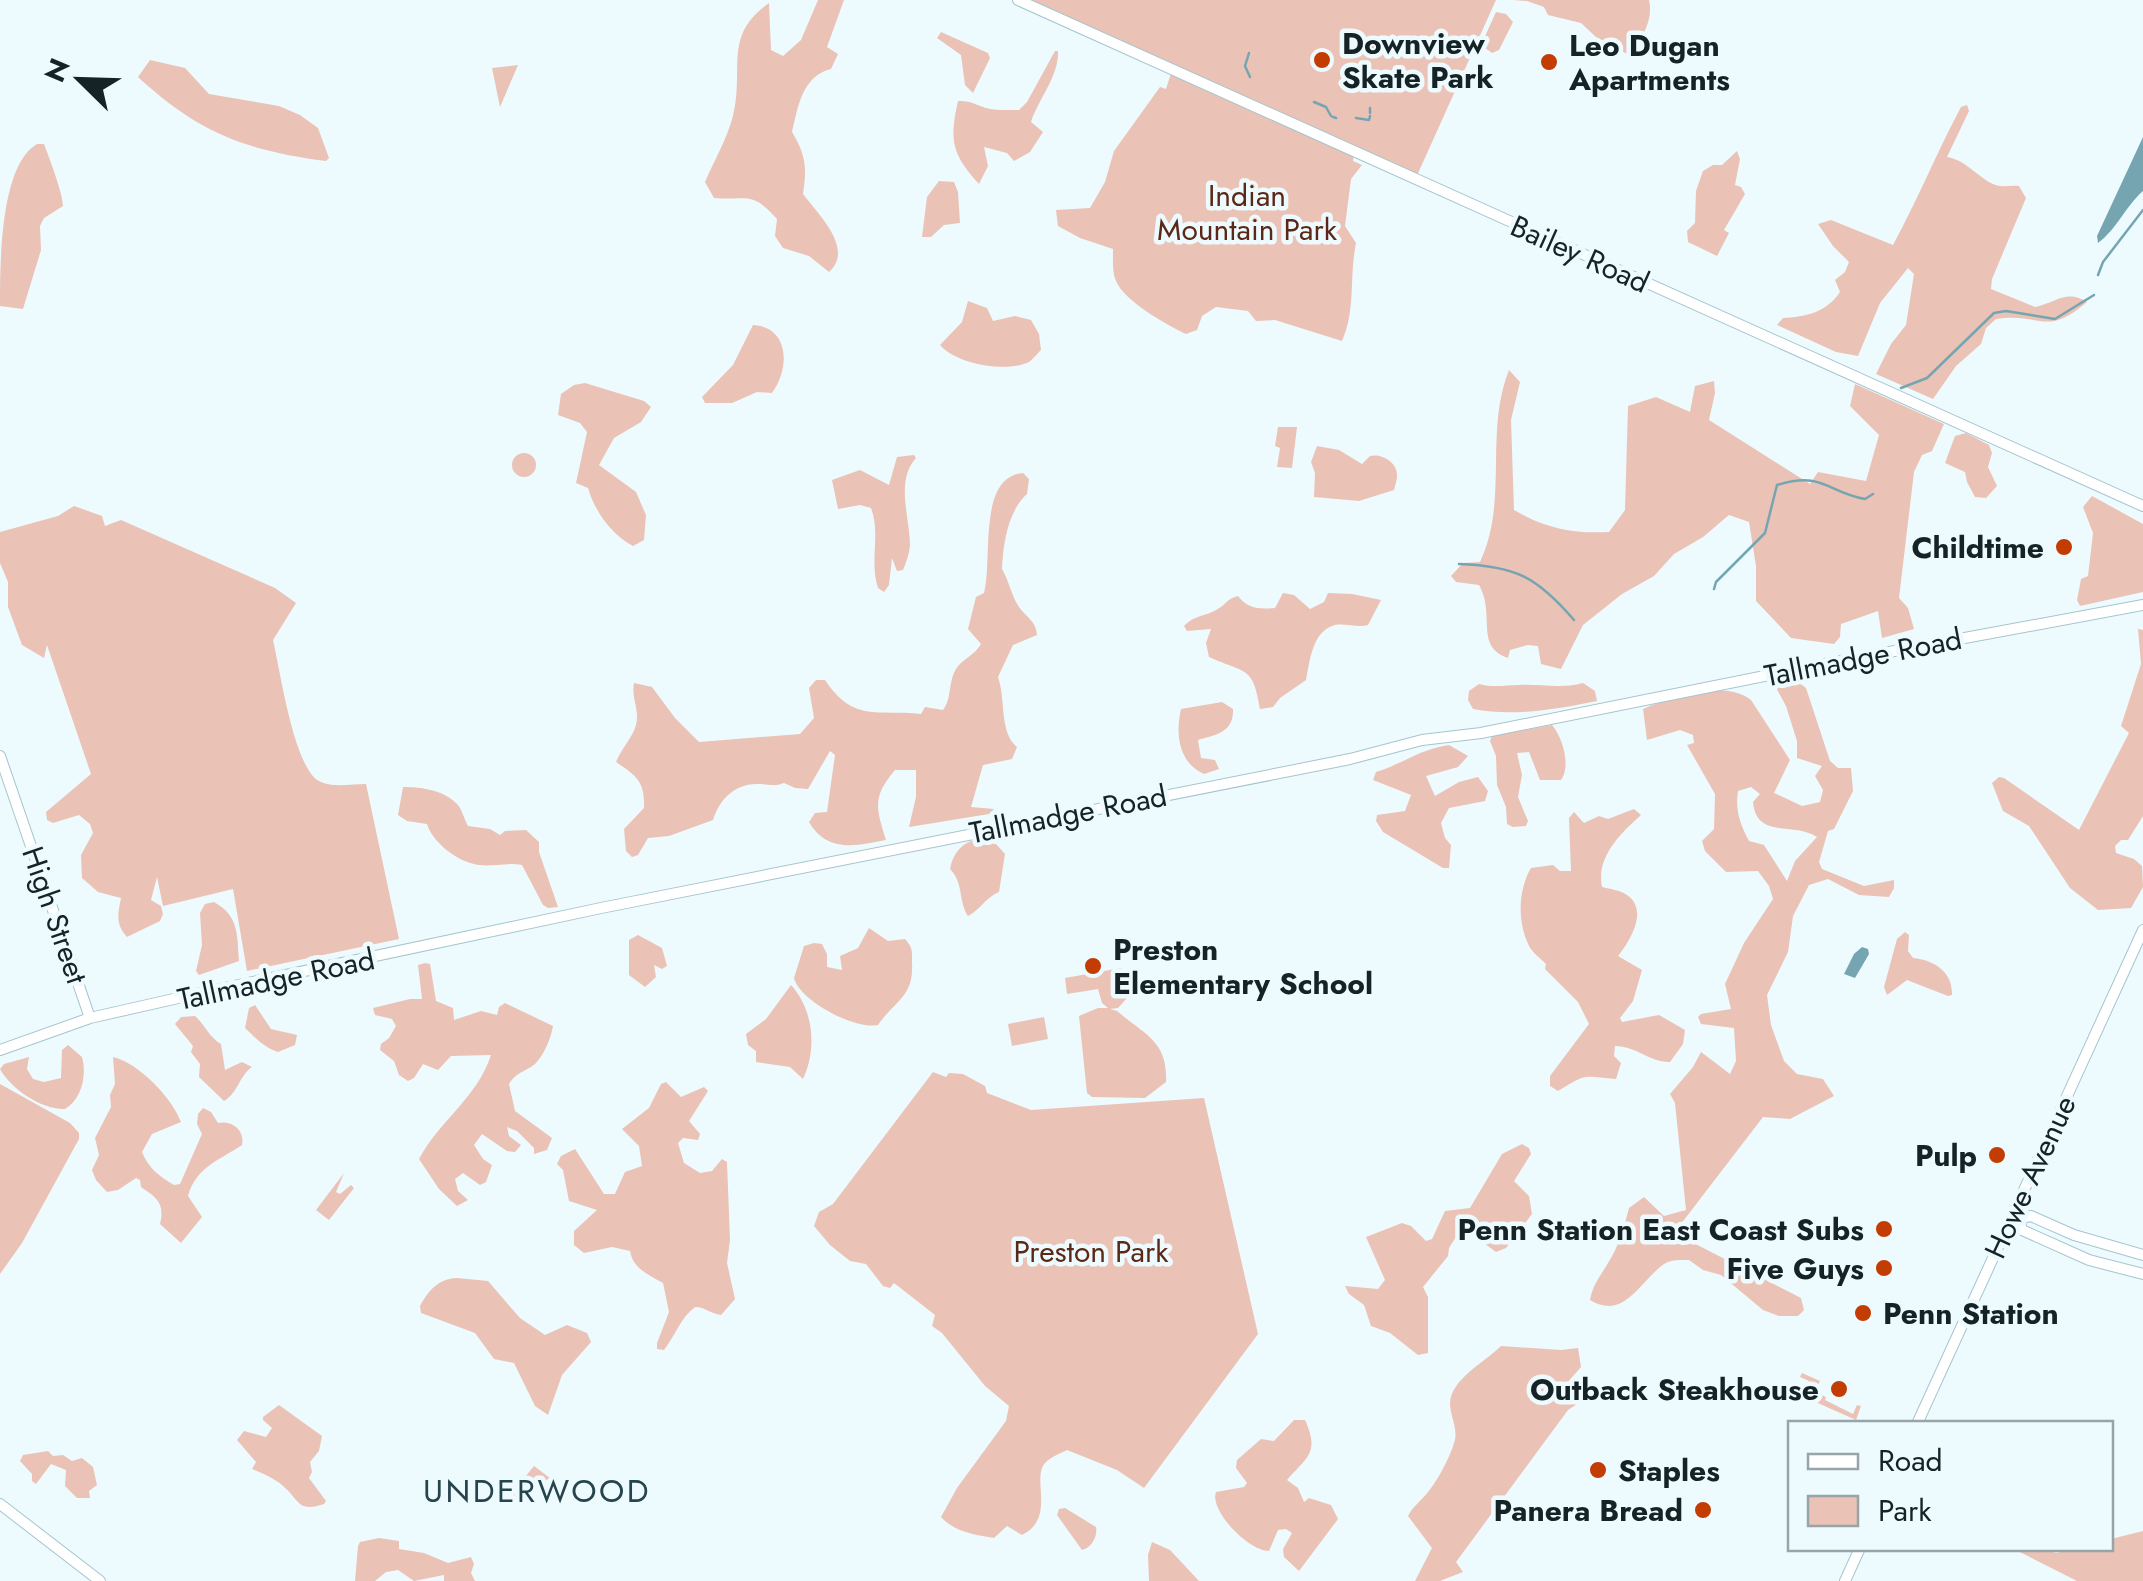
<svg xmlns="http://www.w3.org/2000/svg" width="2143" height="1581" font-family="Jost,sans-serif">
<rect width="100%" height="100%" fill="#edfbff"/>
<path fill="#ebc2b6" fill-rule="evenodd" d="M818 0H844L827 47 838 54 831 69C802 76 798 107 792 132 806 155 807 168 803 194 818 214 855 249 829 272L809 256 783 248 775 236 777 219C751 190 748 201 714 198L705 182C714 161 727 139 733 116 745 69 722 36 769 3L771 50 783 56 801 40Z
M1018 0H1496L1415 180 1354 154 1353 161 1362 165 1351 179 1345 226 1356 243C1349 277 1356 310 1342 341L1275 320 1256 321 1248 311 1216 307 1202 316 1197 330 1186 334C1167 325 1124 301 1116 281 1112 272 1113 259 1113 249L1080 238 1058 226 1056 210 1090 208 1105 182 1114 151 1160 87 1166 89 1172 70Z
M1513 0H1649C1654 21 1641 38 1631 56L1596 37 1581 23 1548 15 1544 7 1527 1Z
M1496 12 1506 14 1513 22 1499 50 1492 53 1481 45Z
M941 32 988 53 990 58 973 93 965 85 961 55 937 38Z
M1055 51H1058C1059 76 1039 98 1031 122L1043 132 1030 152 1014 161 1007 153 984 147 988 166 979 184C952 154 949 141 958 101 970 101 972 103 983 107 993 111 1008 110 1019 110L1027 102Z
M150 60 185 68 209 94 279 106 300 115 318 128 329 158 326 161C244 150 199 133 138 77Z
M518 65 500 107 492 68Z
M1967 105 1969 111 1947 157C1966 160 1976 176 1993 184 2001 188 2010 185 2019 186L2026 198 1992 279 1991 289 2035 307C2056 303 2066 289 2087 302 2045 338 2041 312 1996 319L1986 328 1981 344 1956 366 1933 399 1876 374 1891 344 1906 325 1914 274 1908 268 1880 303 1858 356 1836 352 1777 325 1783 318C1806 317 1827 312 1840 292L1835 280 1845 272 1849 262 1833 246 1818 224 1831 220 1893 245C1918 199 1937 152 1961 107Z
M37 144H44C49 157 63 194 63 206L44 218 40 226 41 250 23 309 0 306C0 263 0 165 37 144Z
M1737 151 1740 159 1735 185 1741 187 1745 194 1724 230 1729 233 1717 256 1688 242 1687 231 1695 223 1696 191 1703 171 1713 165H1722Z
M939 181 954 182 958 192 960 223 944 225 931 237H922L927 197Z
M968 301 987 308 993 321 1015 316 1031 320 1039 334 1041 350C1039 352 1031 361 1029 362 1006 373 956 364 940 345L962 322Z
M753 325C790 327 790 369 772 393L757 392 732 403H705L702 397 733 365Z
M1509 370 1520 382 1511 420 1514 510C1545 528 1573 534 1609 532L1625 510 1628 406 1656 397 1690 412 1695 386 1714 381 1715 393 1709 420 1810 484 1818 472 1866 481 1879 435 1850 406 1855 384 1944 424 1932 451 1922 455 1914 472 1899 598 1908 608 1914 629 1882 638 1878 611 1841 624 1840 637 1834 644 1791 638 1756 601V566L1749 522 1729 515 1703 537 1674 554 1654 576 1622 594 1583 625 1561 669 1541 664 1538 646 1528 645 1510 650 1508 658C1474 646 1496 615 1479 585L1456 582 1451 576 1463 563 1480 562C1509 500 1484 433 1509 370Z
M585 383 644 401 651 407 641 422 614 438 599 465 636 492 646 515 644 540 633 546C612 535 595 512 588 488L576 483 587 432 580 423 558 415 561 394 574 385Z
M1278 427H1297L1292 468 1277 467 1280 448 1275 446Z
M1966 433 1989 445 1992 453 1988 467 1997 486 1986 498 1975 497 1967 482 1965 472 1945 463 1955 436Z
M1317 446 1339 450 1362 464 1370 456C1381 453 1398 462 1397 476 1397 481 1395 485 1394 490L1359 501 1314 497 1315 473 1311 462Z
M512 465a12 12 0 1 1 24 0a12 12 0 1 1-24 0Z
M914 455 916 458C895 481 910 517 910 546 909 554 906 563 903 570L897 571 892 558 889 585 884 592 878 588C869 561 881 534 871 508L860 505 838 509 832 480 860 470 889 485 897 457Z
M1023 473 1029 479 1027 494C1008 511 1003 544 1002 569 1009 581 1012 597 1019 607 1027 618 1036 621 1037 635L1013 645 998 677C1006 700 999 732 1017 747L1012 759 983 765 971 807 994 809 989 814 909 827 916 797V770H895C872 797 876 808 886 840 856 846 827 853 809 822L815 813 827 812 835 755 830 751 808 789 795 788 784 783C774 787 769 784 758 784 735 783 719 800 713 820L669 836 648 838 638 855 632 857 626 851 624 829 644 808C645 782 637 776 616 762 621 749 633 737 636 725 640 710 631 698 634 683L652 687 675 718 699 742 800 734 814 718 809 688 816 680H825C854 723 876 709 921 714L925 707 943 710C952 699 948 682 956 669 963 658 974 656 981 644L968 629 976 597 984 593C993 560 977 477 1023 473Z
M2092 496 2143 524V592L2080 606 2077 600 2081 579 2088 576 2093 533 2083 507Z
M74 506 102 516 105 526 121 520 275 588 296 603 273 640C280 670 294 768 319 781 331 788 352 784 366 784L399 939 247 971 233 889 163 906 157 877 151 900 161 906 163 914 160 921 127 937C115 924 118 913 121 898L98 892 82 878 81 855 93 833 90 824 79 815 53 823 47 820 46 812 91 774 47 645 44 658 22 645 8 607V582L0 563V532L58 516Z
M1283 593 1294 595 1310 609 1324 602 1328 593 1352 594 1381 600 1368 625C1357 628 1346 623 1335 625 1312 631 1310 661 1306 680L1280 698 1273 707 1260 709C1253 666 1247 674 1209 657L1206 643 1211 629 1187 631 1184 626C1195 615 1203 617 1216 610 1226 605 1226 599 1238 596 1248 609 1259 609 1275 608Z
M2138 629 2143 630V816L2128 840H2121L2115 846 2116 853 2134 859 2142 866 2143 887 2131 908 2098 910 2070 888 2029 826 2003 811 1992 783 1999 777 2004 778 2079 830 2129 733 2121 726 2141 664Z
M1782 678 1797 681 1806 688 1830 761 1838 768H1851L1853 791 1834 829 1828 831 1819 862 1822 869 1864 886 1894 880V888L1889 897 1859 895 1828 879 1809 885 1793 916 1788 952 1767 995 1771 1025 1784 1061 1797 1074 1823 1079 1834 1096 1790 1119 1763 1117 1674 1233 1801 1298 1804 1310 1798 1316H1779L1763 1310 1721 1275 1703 1270 1689 1260C1681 1260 1671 1259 1664 1264 1640 1281 1624 1321 1590 1300 1593 1284 1600 1277 1608 1263 1619 1246 1624 1227 1629 1208L1644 1197 1664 1216 1686 1210 1675 1103 1670 1094 1693 1067 1701 1052 1730 1074 1736 1061 1734 1028 1701 1024 1698 1017 1701 1014 1731 1009 1725 984 1744 943 1773 899 1769 886 1758 871 1726 872 1705 851 1702 841 1714 829 1715 794 1687 745 1694 743 1693 735 1680 730 1647 740 1643 709C1671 697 1724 679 1751 700L1790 760 1774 793 1802 806 1820 802 1823 790 1815 776 1822 766 1797 758V741L1786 706 1773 682ZM1751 787 1760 794 1753 802C1756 839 1794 822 1817 837L1795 861 1787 881 1764 845 1749 841C1740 824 1735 810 1738 791Z
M1583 683 1595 691 1597 701C1557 709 1514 717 1473 709L1468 700 1469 691 1479 684C1494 688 1505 685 1519 685 1542 684 1561 689 1583 683Z
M1222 702 1233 709C1234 733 1215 735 1198 740L1201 758 1215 760 1219 769 1204 774C1179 763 1175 735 1181 709Z
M1552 725C1563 738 1571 766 1561 780H1540L1529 752 1517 753 1522 775 1518 797 1528 821 1526 826 1513 827 1507 824 1506 807 1497 785 1496 756 1490 741 1492 736Z
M1449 745 1468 756 1458 767 1426 776 1435 796 1459 782 1478 777 1488 791 1485 801 1449 808 1441 823 1445 838 1451 845 1449 868H1443L1383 832 1376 821 1377 815 1405 811 1411 795 1373 780 1376 772C1405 763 1417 750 1449 745Z
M403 787C421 787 444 790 457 804 462 809 464 819 468 826L490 829 500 835 505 831 526 830 539 842V852L558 907 548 908 543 905 522 865C506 862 488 868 474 864 455 860 432 841 427 824L407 821 398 815Z
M1634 809 1641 815C1620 834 1596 857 1602 887 1610 889 1620 890 1627 895 1649 910 1630 941 1618 956L1642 970 1633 1001 1620 1018 1622 1022 1659 1015 1685 1030 1683 1044 1670 1062C1651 1063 1636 1046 1615 1046L1614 1056 1621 1063 1616 1079C1581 1076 1588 1073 1558 1091L1550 1086V1076L1589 1024 1578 1002 1545 969 1546 964C1540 958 1533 953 1529 946 1517 922 1518 890 1531 868L1553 865 1560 871H1571L1569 818 1574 812 1584 823 1599 816 1608 819Z
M978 839 996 844 1005 854 999 892C986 897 981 909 968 916 958 901 964 883 950 869 953 853 962 842 978 839Z
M214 902C239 916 237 934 239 961L199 975 196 971 202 945 200 913 205 904Z
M869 928 888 941 905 939C913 948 912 951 912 962 914 997 896 999 878 1025 855 1030 800 1001 794 978L804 946 814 943 822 944 827 954V967L842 970 840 956 858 948Z
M1905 932 1909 935 1908 951 1913 958C1934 960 1953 972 1952 995L1948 996 1907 980 1887 995 1884 987 1897 939Z
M638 935 662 948 667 966 662 969 654 965 656 977 645 987 629 975V940Z
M425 963 430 964 436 1001 453 1008 454 1020 481 1011 497 1015 499 1007 505 1003 553 1026C551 1038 544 1055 535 1064 525 1072 516 1072 509 1084L515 1111 552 1138 547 1150 534 1154V1148L517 1131 507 1127 509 1136 521 1145 515 1152 507 1151 482 1134 474 1145 483 1159 492 1165 486 1182 480 1185 463 1173 455 1179 458 1191 468 1200 457 1206 439 1189 419 1159C440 1120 477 1098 491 1055L451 1056 438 1070 423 1064 414 1078 408 1081 399 1075 394 1061 380 1050 381 1044 389 1038 396 1026 392 1019 375 1015 373 1008 410 999H422L418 965Z
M1121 968 1127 998 1118 1008 1110 1009 1117 1011C1145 1035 1168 1041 1166 1082L1145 1098 1092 1097 1087 1093 1079 1016 1098 1008H1108L1102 1003 1098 989 1067 994 1065 978Z
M791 985C814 1010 817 1050 803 1079L790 1067 756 1062V1051L748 1045 746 1034 766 1019Z
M255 1005 271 1029 297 1035 295 1045 278 1052C263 1047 256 1038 245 1028L249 1008Z
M195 1016C205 1025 210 1038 221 1044L225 1070 242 1062 252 1067C239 1076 238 1093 224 1101L199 1077 200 1064 191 1052 193 1046 175 1024 181 1017Z
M1044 1017 1048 1039 1012 1046 1008 1024Z
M68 1045 82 1057C87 1075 82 1099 65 1109 42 1110 11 1089 0 1069L4 1064 29 1057 27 1069 33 1079 44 1082 61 1078 62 1050Z
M113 1057C139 1063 172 1098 181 1122L152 1134 142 1152C149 1169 159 1176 174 1185L180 1184 202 1134 197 1124 198 1114 203 1108 211 1112 218 1123C232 1120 245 1130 242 1145 220 1160 196 1167 188 1196L202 1217 181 1243 160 1224C165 1203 157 1198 141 1187L140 1180 136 1178 118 1190 107 1192 96 1180 92 1170 99 1155 95 1138 111 1107 110 1095 115 1084Z
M933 1072 946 1077 949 1073 963 1074 985 1086 987 1093 1031 1110 1204 1098 1258 1334 1144 1488 1117 1470 1067 1450C1061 1453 1051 1457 1046 1462 1030 1477 1057 1518 1022 1535L1007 1526 994 1538C976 1535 954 1532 941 1517L957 1488 1006 1421 1009 1406 985 1386 942 1333 932 1326 935 1315 894 1283 890 1288 883 1286 866 1264 850 1261 830 1245 814 1226 819 1212 833 1204Z
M666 1082 681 1097 704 1087 708 1091 689 1121 700 1134 698 1140 683 1138 678 1143 684 1163 700 1173 712 1171 722 1159 727 1162 730 1240 727 1263 735 1299 721 1315C711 1314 705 1307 695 1307 681 1317 675 1336 664 1350L657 1349V1343L669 1312 663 1283C649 1275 633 1269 630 1251L612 1247 584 1253 574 1245V1231L597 1210 569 1201 563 1170 557 1164 561 1156 575 1149 604 1194H615L625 1172 642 1166 639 1146 622 1129 649 1108 661 1084Z
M0 1084 70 1123 79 1133V1139L22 1243 0 1274Z
M1522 1144 1529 1148 1531 1154 1514 1181 1529 1196 1532 1214 1506 1248 1496 1252 1474 1236 1459 1232 1449 1248 1448 1256 1423 1287 1428 1297V1353L1418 1355 1390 1333 1371 1326 1364 1305 1349 1294 1345 1286 1378 1289 1385 1280 1366 1237 1402 1223 1411 1226 1426 1241 1432 1239 1445 1211 1470 1208 1502 1154Z
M344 1173 336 1192 340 1194 351 1185 354 1188 329 1220 316 1210Z
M457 1278 488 1281 520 1318 545 1335 567 1325 587 1333 591 1342 562 1375 548 1415 535 1406 514 1363 494 1359 475 1333 421 1313 420 1306C429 1290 438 1279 457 1278Z
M1501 1346 1561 1350 1578 1348 1581 1367 1560 1391 1577 1404 1568 1410 1456 1562 1463 1572 1440 1581H1415L1432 1548 1408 1516C1413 1506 1421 1501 1428 1492 1438 1480 1450 1457 1454 1443 1459 1430 1450 1416 1450 1403 1451 1379 1485 1362 1501 1346Z
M1802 1373 1820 1381 1815 1392 1826 1397 1825 1400 1853 1414 1857 1405 1861 1406 1856 1420 1802 1396 1809 1381 1800 1377Z
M279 1405 322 1436 319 1451 310 1462 312 1472 309 1478 326 1501 324 1504C297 1513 300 1500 282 1485 275 1479 260 1472 252 1469L256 1462 237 1440 244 1431 266 1437 272 1428 263 1420V1417Z
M1294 1420H1305C1320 1453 1307 1457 1287 1480L1298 1488 1304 1502 1309 1498 1331 1505 1338 1519 1299 1571 1284 1557 1283 1549 1292 1533 1286 1529 1278 1530 1269 1551C1249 1551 1209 1511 1216 1492L1244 1487 1247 1483 1236 1468 1237 1460 1261 1439 1274 1441Z
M48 1451 53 1456 63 1455 72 1461 82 1458 93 1467 97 1485 89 1491 90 1498H77L65 1486 66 1470 51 1464 36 1484 32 1481V1474L20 1461 23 1455Z
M534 1466 550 1478 524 1492 522 1503 511 1494Z
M1065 1508 1096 1527C1098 1537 1091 1548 1082 1550L1057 1515 1059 1509Z
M2143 1531V1581H2077L2014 1549H2045L2056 1553 2074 1549 2110 1548 2111 1539Z
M379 1538 399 1541V1549L424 1553 448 1563 471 1557 474 1564 471 1573 475 1581H444V1575L414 1581 398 1570 386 1572 375 1581H355L358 1546 360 1542Z
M1152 1542 1170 1550 1199 1581H1149L1148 1555Z"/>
<path fill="#76a5b2" d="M2143 137V191C2125 207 2117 229 2098 243L2097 236Z
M1862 947 1868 949 1869 954 1855 978 1844 974 1854 954Z"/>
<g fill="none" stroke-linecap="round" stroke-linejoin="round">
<path stroke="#76a5b2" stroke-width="2.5" d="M1249 53 1245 66 1250 77
M1314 102 1326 107 1331 116
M1370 108V113
M1333 117 1336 118
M1356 118 1369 120 1370 116
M2098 275 2103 262 2143 210
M1901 388 1927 378 1994 313 2006 311 2055 319 2094 295
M1459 564C1516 566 1537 577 1574 620
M1714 589 1716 582 1765 533 1777 485C1824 471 1826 492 1865 499L1873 494"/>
<defs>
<path id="minor" d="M1018 0 2143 506
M0 756 90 1018
M0 1050 90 1018 187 996 601 908 1350 759 1422 740 1481 733 1819 665 2143 605
M2013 1216 2019 1219 2022 1230 2089 1260 2143 1274
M2019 1219 2031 1216 2074 1235 2143 1255
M1917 1424 2143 930
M0 1504 100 1581
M1845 1581 1860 1548"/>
</defs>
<use href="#minor" stroke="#a4c5ce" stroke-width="12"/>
<use href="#minor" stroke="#fff" stroke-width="10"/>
</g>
<g fill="#c33c01" stroke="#edfbff" stroke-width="4">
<circle cx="1322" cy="60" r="10"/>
<circle cx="1549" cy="62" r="10"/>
<circle cx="2064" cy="547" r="10"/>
<circle cx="1093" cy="966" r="10"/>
<circle cx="1997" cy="1155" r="10"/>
<circle cx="1884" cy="1229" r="10"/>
<circle cx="1884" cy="1268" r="10"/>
<circle cx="1863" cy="1313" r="10"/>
<circle cx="1839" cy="1389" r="10"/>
<circle cx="1598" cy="1470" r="10"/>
<circle cx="1703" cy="1510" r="10"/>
</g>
<g text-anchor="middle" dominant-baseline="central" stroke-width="9" stroke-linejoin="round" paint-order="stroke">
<g font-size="30" font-weight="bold" fill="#162326" stroke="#edfbff" text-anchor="end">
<text x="1342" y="43" text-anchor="start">Downview<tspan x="1342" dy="34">Skate Park</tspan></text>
<text x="1569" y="45" text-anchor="start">Leo Dugan<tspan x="1569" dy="34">Apartments</tspan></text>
<text x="2044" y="547">Childtime</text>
<text x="1113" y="949" text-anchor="start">Preston<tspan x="1113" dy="34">Elementary School</tspan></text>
<text x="1977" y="1155">Pulp</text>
<text x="1864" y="1229">Penn Station East Coast Subs</text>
<text x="1864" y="1268">Five Guys</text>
<text x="1883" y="1313" text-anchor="start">Penn Station</text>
<text x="1819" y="1389">Outback Steakhouse</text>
<text x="1618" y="1470" text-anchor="start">Staples</text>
<text x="1683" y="1510">Panera Bread</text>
</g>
<g font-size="30" fill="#5d2716" stroke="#edfbff">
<text x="1247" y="195">Indian<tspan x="1247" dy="34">Mountain Park</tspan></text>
<text x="1091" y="1251">Preston Park</text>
</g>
<g font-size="30" fill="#162326" stroke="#edfbff">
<text transform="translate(1580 254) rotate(24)">Bailey Road</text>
<text transform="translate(1863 657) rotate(-11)">Tallmadge Road</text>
<text transform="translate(1068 814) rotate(-11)">Tallmadge Road</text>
<text transform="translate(55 915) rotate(71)">High Street</text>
<text transform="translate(276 979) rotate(-12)">Tallmadge Road</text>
<text transform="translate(2030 1177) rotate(-65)">Howe Avenue</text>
</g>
<g font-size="32" letter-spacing="2.5" fill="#26444c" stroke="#edfbff">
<text x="537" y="1491">UNDERWOOD</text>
</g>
</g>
<rect x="1788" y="1421" width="325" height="130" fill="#edfbff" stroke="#97a5a8" stroke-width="2.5"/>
<rect x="1808" y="1454" width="50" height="15" fill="#ffffff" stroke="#97a5a8" stroke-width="2.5"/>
<text x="1878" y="1471" font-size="30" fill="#162326">Road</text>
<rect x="1808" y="1496" width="50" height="30" fill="#ebc2b6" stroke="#97a5a8" stroke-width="2.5"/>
<text x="1878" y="1521" font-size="30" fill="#162326">Park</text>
<g transform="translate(80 80) rotate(293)" stroke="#edfbff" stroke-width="8" paint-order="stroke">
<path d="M0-8L18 38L0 25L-18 38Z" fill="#162326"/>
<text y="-15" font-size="28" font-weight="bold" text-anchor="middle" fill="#162326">N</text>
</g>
</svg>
